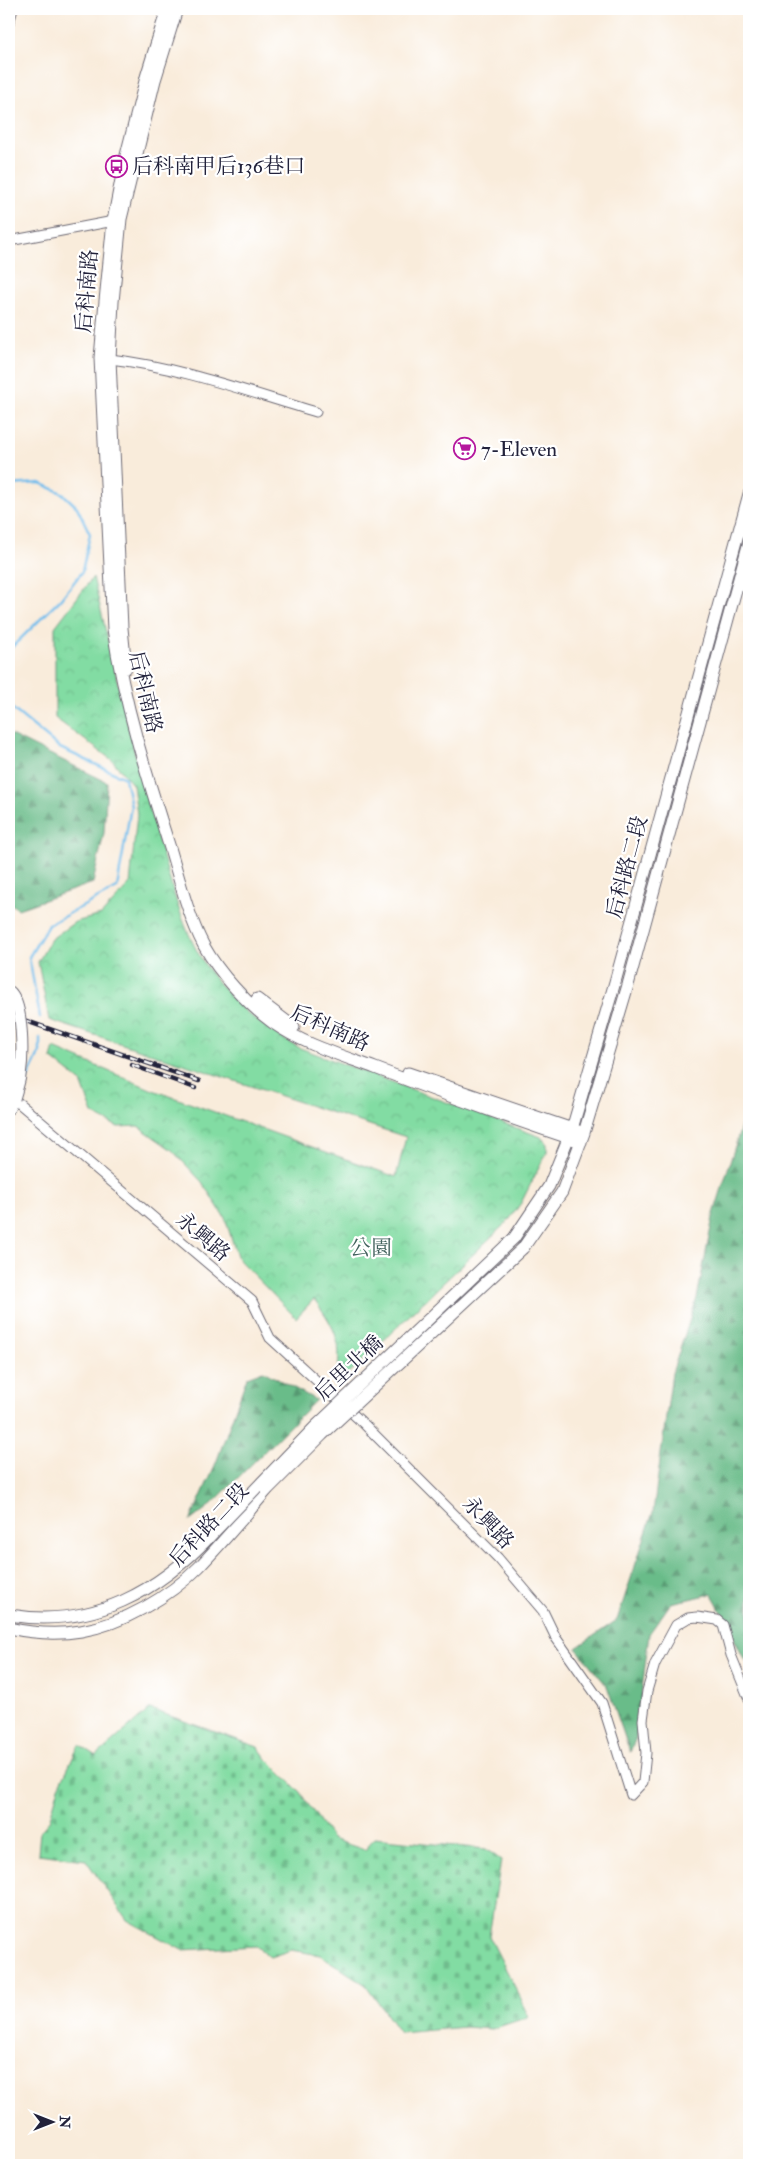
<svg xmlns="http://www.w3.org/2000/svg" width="758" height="2174" font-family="'IM FELL Double Pica','Noto Serif TC',serif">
<defs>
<pattern id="forest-firs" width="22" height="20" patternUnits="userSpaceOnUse" patternTransform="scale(1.25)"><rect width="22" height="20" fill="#69bc89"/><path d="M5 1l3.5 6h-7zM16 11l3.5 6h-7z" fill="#569871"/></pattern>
<pattern id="cemetery-stones" width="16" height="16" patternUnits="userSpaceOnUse" patternTransform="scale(1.25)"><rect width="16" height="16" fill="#82dca3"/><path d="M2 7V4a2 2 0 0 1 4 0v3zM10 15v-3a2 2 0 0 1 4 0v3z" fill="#70bc8d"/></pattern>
<pattern id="park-crowns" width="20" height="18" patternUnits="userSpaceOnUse" patternTransform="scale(1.25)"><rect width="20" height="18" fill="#82dca3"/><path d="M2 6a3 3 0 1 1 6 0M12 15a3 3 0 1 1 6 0" fill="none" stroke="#70bc8d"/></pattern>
</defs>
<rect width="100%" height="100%" fill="#fff"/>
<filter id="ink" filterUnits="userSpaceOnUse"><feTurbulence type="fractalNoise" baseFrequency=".02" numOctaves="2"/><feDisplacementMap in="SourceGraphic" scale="10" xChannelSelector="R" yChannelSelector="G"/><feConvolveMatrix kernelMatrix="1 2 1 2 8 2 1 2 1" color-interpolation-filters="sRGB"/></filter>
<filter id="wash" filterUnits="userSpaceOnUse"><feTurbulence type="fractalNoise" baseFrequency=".0096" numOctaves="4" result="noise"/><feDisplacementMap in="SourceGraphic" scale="20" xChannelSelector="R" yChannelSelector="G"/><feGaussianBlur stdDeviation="1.12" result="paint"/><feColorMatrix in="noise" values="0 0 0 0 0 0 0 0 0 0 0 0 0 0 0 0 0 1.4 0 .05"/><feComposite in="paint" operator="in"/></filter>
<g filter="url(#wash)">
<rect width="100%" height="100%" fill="#f9ecdb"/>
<path fill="url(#forest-firs)" stroke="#466f62" d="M9 734 107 782 104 833 93 883 18 909 9 903Z
M749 1101V1283L746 1292 749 1293V1656L745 1661 712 1594 671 1603 649 1634 636 1738 630 1752 607 1686 576 1648 617 1620 653 1512 672 1373 697 1298 713 1217Z
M263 1371 316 1400 212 1504 190 1521 216 1463 247 1377Z"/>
<path fill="url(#cemetery-stones)" stroke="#527f6f" d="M150 1709 258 1747 267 1759 299 1791 332 1839 365 1850 374 1838 486 1849 501 1860 489 1936 522 2001 528 2017 492 2029 465 2027 400 2033 366 1985 320 1955 291 1950 270 1957 256 1946 182 1950 127 1920 86 1860 38 1854 40 1832 49 1821 59 1787 79 1745 96 1756Z"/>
<path fill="url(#park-crowns)" stroke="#527f6f" d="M93 577C115 668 134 760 161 850 173 890 183 931 206 966 230 1002 262 1028 300 1048L541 1137 547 1144V1152L521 1203 509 1220 346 1376 338 1368C342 1338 331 1322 314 1299L296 1318 238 1259 225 1218 202 1182 172 1150 138 1126 118 1127 93 1114 81 1082 51 1058 54 1048 153 1090 396 1177 406 1137 49 1020 38 962 51 939 75 922 101 915 130 884 137 814 133 785 112 760 55 718V627Z"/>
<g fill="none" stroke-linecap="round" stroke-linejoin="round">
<path stroke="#73beec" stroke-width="2.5" d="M9 485 40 483 62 493 77 507 90 534 82 572 60 600 9 650
M9 706 60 748 125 778 131 806 117 888 48 925 29 957 40 1017
M22 1090 40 1052V1038
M9 1118 12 1110"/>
</g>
</g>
<g filter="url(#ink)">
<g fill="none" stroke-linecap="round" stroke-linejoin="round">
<defs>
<path id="minor" d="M9 23 13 9
M9 241 119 220
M110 359C180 367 248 392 316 412
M14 1099 252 1301 270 1338 365 1425 498 1558 543 1611 556 1638 602 1703 631 1795 643 1782 646 1753 643 1720 647 1691 655 1664 676 1625 688 1618 697 1617 717 1620 723 1625 731 1655 749 1699"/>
<path id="tertiary" d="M167 9 146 77 125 159 113 221 105 301 100 358 113 629C124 704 147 776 170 848 180 881 188 916 204 946 219 973 248 1005 273 1023 303 1044 340 1055 375 1068 443 1094 512 1119 581 1142
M126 668 122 628 110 359 113 302 121 219 155 80 177 9
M257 999 294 1027
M408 1073 584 1133
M9 1108 14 1099
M514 1238 549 1186 572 1129 615 982 749 494
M523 1248 562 1192 584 1133 628 985 749 542
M9 1615C93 1629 159 1592 215 1531
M9 1628C31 1633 58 1635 81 1631 123 1624 169 1597 199 1567 223 1542 245 1516 267 1490"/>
</defs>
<use href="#minor" stroke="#6d6973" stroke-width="11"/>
<use href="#tertiary" stroke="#6d6973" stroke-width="13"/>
<use href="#minor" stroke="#fff" stroke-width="9"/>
<use href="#tertiary" stroke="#fff" stroke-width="11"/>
<defs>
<path id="rail" d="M9 1015 199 1081
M132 1065 195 1088"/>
</defs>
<use href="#rail" stroke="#22223b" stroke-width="4.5"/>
<use href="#rail" stroke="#fff" stroke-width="2.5" stroke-dasharray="8" stroke-linecap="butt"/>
<defs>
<path id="tertiary-bridge" d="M9 991C24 1003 23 1057 20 1076 19 1083 16 1091 14 1099
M267 1490 322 1435 523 1248
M215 1531 314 1428 514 1238"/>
</defs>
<use href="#tertiary-bridge" stroke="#6d6973" stroke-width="13" stroke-linecap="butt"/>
<use href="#tertiary-bridge" stroke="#fff" stroke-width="11"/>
</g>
</g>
<defs>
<symbol id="bus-ring" viewBox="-11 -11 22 22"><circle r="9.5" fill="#fff" stroke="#b5179e" stroke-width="1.5"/><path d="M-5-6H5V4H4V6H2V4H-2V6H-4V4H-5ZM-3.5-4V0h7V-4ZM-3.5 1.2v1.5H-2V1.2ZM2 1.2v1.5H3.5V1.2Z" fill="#b5179e"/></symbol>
<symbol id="supermarket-ring" viewBox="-11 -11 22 22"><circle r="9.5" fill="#fff" stroke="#b5179e" stroke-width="1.5"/><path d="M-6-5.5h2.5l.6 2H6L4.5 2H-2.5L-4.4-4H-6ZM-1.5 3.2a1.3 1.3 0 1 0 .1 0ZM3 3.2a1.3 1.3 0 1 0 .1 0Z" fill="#b5179e"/></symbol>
</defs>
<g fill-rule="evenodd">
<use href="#bus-ring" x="104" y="154" width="25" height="25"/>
<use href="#supermarket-ring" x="452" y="436" width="25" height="25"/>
</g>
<g text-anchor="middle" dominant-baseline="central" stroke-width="4.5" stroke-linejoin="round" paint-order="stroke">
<g font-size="21" fill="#22223b" stroke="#fff" text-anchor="start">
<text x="132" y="166">后科南甲后136巷口</text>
<text x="481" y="449">7-Eleven</text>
</g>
<g font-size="21" fill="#22223b" stroke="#fff">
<text transform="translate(87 291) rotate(-85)">后科南路</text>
<text transform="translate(145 692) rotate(77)">后科南路</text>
<text transform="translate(627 867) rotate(-75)">后科路二段</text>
<text transform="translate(330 1028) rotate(24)">后科南路</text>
<text transform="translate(203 1237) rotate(40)">永興路</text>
<text transform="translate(349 1368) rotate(-43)">后里北橋</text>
<text transform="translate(488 1523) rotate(46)">永興路</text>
<text transform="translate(209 1525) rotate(-47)">后科路二段</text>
</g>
<g font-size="21" fill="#44635f" stroke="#fff">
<text x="371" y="1248">公園</text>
</g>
</g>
<rect width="758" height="2174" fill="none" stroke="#fff" stroke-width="30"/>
<g transform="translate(52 2122) rotate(90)" stroke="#ffffff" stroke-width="4" paint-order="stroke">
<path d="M0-4L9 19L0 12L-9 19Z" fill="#22223b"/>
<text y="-8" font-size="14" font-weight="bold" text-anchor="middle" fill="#22223b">N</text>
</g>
</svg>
